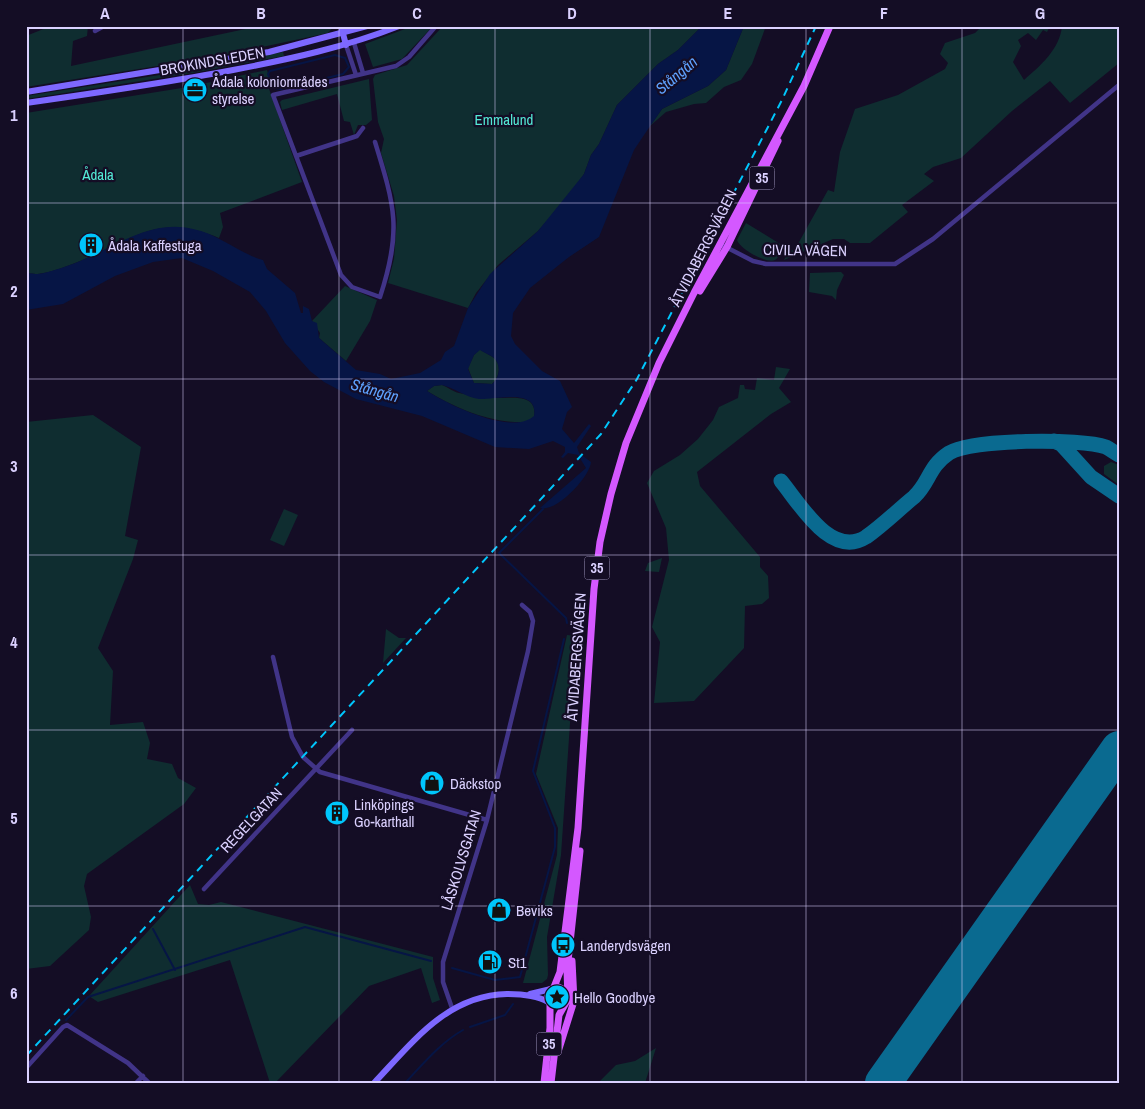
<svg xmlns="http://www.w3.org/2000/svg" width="1145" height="1109" font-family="'Archivo Narrow',sans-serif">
<rect width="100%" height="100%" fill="#140d25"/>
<path fill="#0f2d30" d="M51 26H88L87 36 73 41 71 66 260 26H334L328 33 220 56 26 87V36Z
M413 26H433L402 59 373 67 365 44Z
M443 26H702L678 50 658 64 617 105 599 144 591 155 584 174 571 193 538 231 498 265 476 293 468 308 388 283 394 259 397 220 394 196 381 153 384 139 378 122 373 79 375 75 407 65Z
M744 26H766L752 64 741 80 724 87 706 103 694 104 666 112 650 126 662 109 708 86 726 70Z
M982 26H1050L1047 32 1043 30 1036 40 1028 33 1018 40 1021 46 1013 62 1024 80C1040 66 1060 49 1062 26H1119V63L1070 103 1050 81 1012 111 961 158 933 167 924 174 934 181 902 205 908 212 870 243H850L844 239H833L784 260 790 249 794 251 828 190 834 192 840 152 855 109 898 95 945 69 948 63 940 54 945 43 975 33Z
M283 52 284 56 192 73 26 99V96L204 68Z
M267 70 271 84 268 86 302 182 220 213 223 227 219 238C160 214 138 236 85 259 71 265 53 272 38 274 33 274 31 273 26 274V113L188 87Z
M369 79 372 120 366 125H358L354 135 350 122 344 121 337 94 282 110 280 102 282 100Z
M746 223 785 247C783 250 779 258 775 260 766 264 740 249 737 240Z
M841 272 844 275 837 290 836 300 832 296 809 292 810 273Z
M345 286 377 300 370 321 346 361 319 338 320 333 312 321Z
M480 349C484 353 491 355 494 358 502 365 499 378 492 384L474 383 468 368 474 355Z
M776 367 790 369 779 388 791 402 771 414 697 472 700 486 760 557V567L768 576 769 598 762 604 745 606 744 648 694 701 654 703 660 642 652 627 669 560 666 528 647 483 654 471 680 455 698 439 713 420 719 407 738 398 740 385H744L745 389 755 390 757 378 774 380Z
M442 385C448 387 453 392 459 393 472 396 487 398 499 398 513 398 538 394 534 417L528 422C492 424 457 409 427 391L434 386Z
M93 415 141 447 125 536 138 540 133 559 98 648 113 671 110 725 143 722 150 743 147 759 172 764 178 778 196 788 184 804 87 874 84 886 91 917 89 930 50 966 26 969V422Z
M1111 462 1119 465V485L1104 474V466Z
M284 509 298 515 284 546 270 540Z
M662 558 659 572 645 571 648 563Z
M386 629 399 638H406L383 663Z
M567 635 576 636 561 855 547 937 548 975 547 979 542 983H523L557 855 558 828 536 774Z
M190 885 198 904 209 905 221 902 433 957V978L440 1000 432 1003 421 968 369 986 275 1083H270L230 960 98 1002 89 996Z
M656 1048 645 1083H598L616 1065 635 1061Z"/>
<path fill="#061545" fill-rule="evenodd" d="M702 26H744L726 70 708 86 662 109 644 135 634 150 599 237 569 257 530 288 513 313 511 336 515 344 542 371 560 381 572 407 567 412 562 429 574 443 589 424 591 426 577 447 579 453 591 462C590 477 556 513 540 508L586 468 578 455 568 453 563 458 561 457 565 452V447L553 441 529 449 495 447 422 416 356 399 324 382 310 371 285 343 266 311 250 292 213 271 182 258 153 262 115 276 63 304 26 310V274C31 273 33 274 38 274 47 273 58 269 67 266 109 252 147 218 193 229 219 234 238 253 263 260L267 269 295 293 301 313H303V306L309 309 312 321 317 323 319 338 356 370 380 374 391 379 420 373 441 360 445 352 454 346 468 308 490 274 538 231 584 174 591 155 599 144 617 105 658 64 678 50ZM480 350C484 353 491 355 494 358 502 366 499 378 492 384L474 383 468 369 474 355ZM442 385C455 388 465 397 479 399 494 400 539 387 534 416 512 436 449 405 427 391L434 386Z"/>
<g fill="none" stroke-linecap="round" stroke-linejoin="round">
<path stroke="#061545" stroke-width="2" d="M271 83 268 74 270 71 335 55 345 58 349 67 343 74 281 89 275 88
M543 509 499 553 566 618 567 623
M153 929 175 970
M452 968 495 980 520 977 555 847V828L533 771 564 639
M66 1020 88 997 305 927 431 961
M470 1027 505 1015 513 1004
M405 1083C423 1064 440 1043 463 1030"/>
<path stroke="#0a6a90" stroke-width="15" d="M1054 441 1061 444 1091 477 1119 496
M781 481C800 504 831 559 866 537 883 525 898 510 914 497 930 482 928 467 949 453 971 439 1081 438 1106 447 1110 449 1115 453 1119 455"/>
<path stroke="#0a6a90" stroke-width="36" d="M883 1083 1119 749"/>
<path stroke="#413488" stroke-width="4.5" d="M95 31 104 26
M354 43 363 73
M346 45 356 75
M375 142C395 207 402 230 380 297L352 287 341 275 273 95 396 66 409 57 436 26
M296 156 357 136 363 128
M720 244 753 261 766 264H895L933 239 1119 85
M273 657 292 737 303 757 320 772 487 820
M204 889 352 730
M452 1008 443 982V962L487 820 528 651 533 621 530 612 522 605
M26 1068 63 1027 67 1025 128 1063 149 1083
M136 1083 143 1076"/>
<path stroke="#7d68ff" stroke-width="6" d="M341 26 346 45
M26 92 269 52 367 26
M26 103C96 93 165 83 233 70 290 59 346 47 399 26
M530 994 551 989
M374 1083C412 1043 447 995 507 994 521 994 536 995 548 1002"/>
<path stroke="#d458ff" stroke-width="7" d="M700 291 727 247 778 141
M554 987 560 972 578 828 594 589 600 542 611 494 626 443 659 363 694 293 804 86 830 26
M552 1006 547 998 551 989 558 987 566 991
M558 1052 574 1001 572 961
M544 1083 550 1028V1004
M551 1083 559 1015 568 999 567 970 580 851"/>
<path stroke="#00c6fc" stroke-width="2" stroke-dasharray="8 6" stroke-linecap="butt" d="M26 1056 601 434 637 379 782 100 816 26"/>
</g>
<path fill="none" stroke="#dbd1ff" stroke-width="1" stroke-opacity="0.55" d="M183 26V1083M339 26V1083M495 26V1083M650 26V1083M806 26V1083M962 26V1083M26 203H1119M26 379H1119M26 555H1119M26 730H1119M26 906H1119"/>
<defs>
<symbol id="office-disc" viewBox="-11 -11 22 22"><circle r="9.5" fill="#00c6fc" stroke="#140d25"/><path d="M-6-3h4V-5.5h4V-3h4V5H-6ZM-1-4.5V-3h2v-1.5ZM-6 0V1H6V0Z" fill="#111"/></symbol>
<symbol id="building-disc" viewBox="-11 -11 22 22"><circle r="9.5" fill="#00c6fc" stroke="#140d25"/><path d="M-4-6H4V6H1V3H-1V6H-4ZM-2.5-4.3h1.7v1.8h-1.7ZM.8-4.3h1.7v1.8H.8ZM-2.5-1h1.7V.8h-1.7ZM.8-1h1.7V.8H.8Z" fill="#111"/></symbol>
<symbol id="shop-disc" viewBox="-11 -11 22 22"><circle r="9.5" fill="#00c6fc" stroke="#140d25"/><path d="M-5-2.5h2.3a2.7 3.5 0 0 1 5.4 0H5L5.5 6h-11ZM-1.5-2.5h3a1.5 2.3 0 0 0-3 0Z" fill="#111"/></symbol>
<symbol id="bus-disc" viewBox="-11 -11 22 22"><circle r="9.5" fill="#00c6fc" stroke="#140d25"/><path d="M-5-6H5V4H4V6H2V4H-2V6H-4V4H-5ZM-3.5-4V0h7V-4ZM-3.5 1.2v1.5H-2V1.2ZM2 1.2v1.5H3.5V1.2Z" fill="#111"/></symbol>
<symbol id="fuel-disc" viewBox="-11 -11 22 22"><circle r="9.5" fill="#00c6fc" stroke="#140d25"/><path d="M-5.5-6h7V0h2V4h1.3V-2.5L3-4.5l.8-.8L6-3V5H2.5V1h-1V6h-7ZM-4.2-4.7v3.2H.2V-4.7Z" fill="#111"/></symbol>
<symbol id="sight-disc" viewBox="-11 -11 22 22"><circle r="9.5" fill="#00c6fc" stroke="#140d25"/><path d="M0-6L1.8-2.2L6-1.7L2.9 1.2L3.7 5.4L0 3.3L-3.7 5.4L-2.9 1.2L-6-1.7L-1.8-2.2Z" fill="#111"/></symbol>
</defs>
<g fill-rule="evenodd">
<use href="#office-disc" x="181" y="76" width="28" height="28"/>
<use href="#building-disc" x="77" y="231" width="28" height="28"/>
<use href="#shop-disc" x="418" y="769" width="28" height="28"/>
<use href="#building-disc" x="323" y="799" width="28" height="28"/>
<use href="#shop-disc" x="485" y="896" width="28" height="28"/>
<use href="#bus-disc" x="549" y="931" width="28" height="28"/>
<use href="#fuel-disc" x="476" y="948" width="28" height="28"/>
<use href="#sight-disc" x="543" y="983" width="28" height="28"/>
</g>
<g text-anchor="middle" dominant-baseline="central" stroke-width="4.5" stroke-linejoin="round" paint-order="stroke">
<g fill="#140d25" stroke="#9f96be" stroke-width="1">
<rect x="749.5" y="166.5" width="25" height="23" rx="4"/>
<rect x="584.5" y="556.5" width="25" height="23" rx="4"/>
<rect x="536.5" y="1032.5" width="25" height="23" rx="4"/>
</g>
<g font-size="14" font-weight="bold" fill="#dbd1ff">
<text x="762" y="178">35</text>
<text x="597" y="568">35</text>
<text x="549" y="1044">35</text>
</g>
<g font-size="15" fill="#dbd1ff" stroke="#140d25">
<text transform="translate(212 61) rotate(-10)">BROKINDSLEDEN</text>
<text transform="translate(703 248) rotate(-63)">ÅTVIDABERGSVÄGEN</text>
<text transform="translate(805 250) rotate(1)">CIVILA VÄGEN</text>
<text transform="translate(576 657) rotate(-86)">ÅTVIDABERGSVÄGEN</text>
<text transform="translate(251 820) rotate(-47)">REGELGATAN</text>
<text transform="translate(461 860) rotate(-73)">LÅSKOLVSGATAN</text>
</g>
<g font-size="15" fill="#dbd1ff" stroke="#140d25" text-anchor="start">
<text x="212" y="81">Ådala koloniområdes<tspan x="212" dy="17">styrelse</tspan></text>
<text x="108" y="245">Ådala Kaffestuga</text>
<text x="450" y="783">Däckstop</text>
<text x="354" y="804">Linköpings<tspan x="354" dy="17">Go-karthall</tspan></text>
<text x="516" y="910">Beviks</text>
<text x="580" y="945">Landerydsvägen</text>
<text x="508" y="962">St1</text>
<text x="574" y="997">Hello Goodbye</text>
</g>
<g font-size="15" fill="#53e9d5" stroke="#140d25">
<text x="504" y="119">Emmalund</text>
<text x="98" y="174">Ådala</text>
</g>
<g font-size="16" font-style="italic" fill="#5fa2ff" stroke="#140d25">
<text transform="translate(676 75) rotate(-40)">Stångån</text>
<text transform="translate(375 390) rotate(16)">Stångån</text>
</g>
</g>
<rect width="1145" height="1109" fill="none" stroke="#140d25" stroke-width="55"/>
<rect x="28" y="28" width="1090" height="1054" fill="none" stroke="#dbd1ff" stroke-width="2"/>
<g font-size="16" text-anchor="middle" font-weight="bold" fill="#dbd1ff">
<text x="105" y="19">A</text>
<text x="261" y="19">B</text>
<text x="417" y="19">C</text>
<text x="572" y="19">D</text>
<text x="728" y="19">E</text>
<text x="884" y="19">F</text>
<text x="1040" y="19">G</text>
<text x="14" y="121">1</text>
<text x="14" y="297">2</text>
<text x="14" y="472">3</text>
<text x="14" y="648">4</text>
<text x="14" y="824">5</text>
<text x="14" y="999">6</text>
</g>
</svg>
